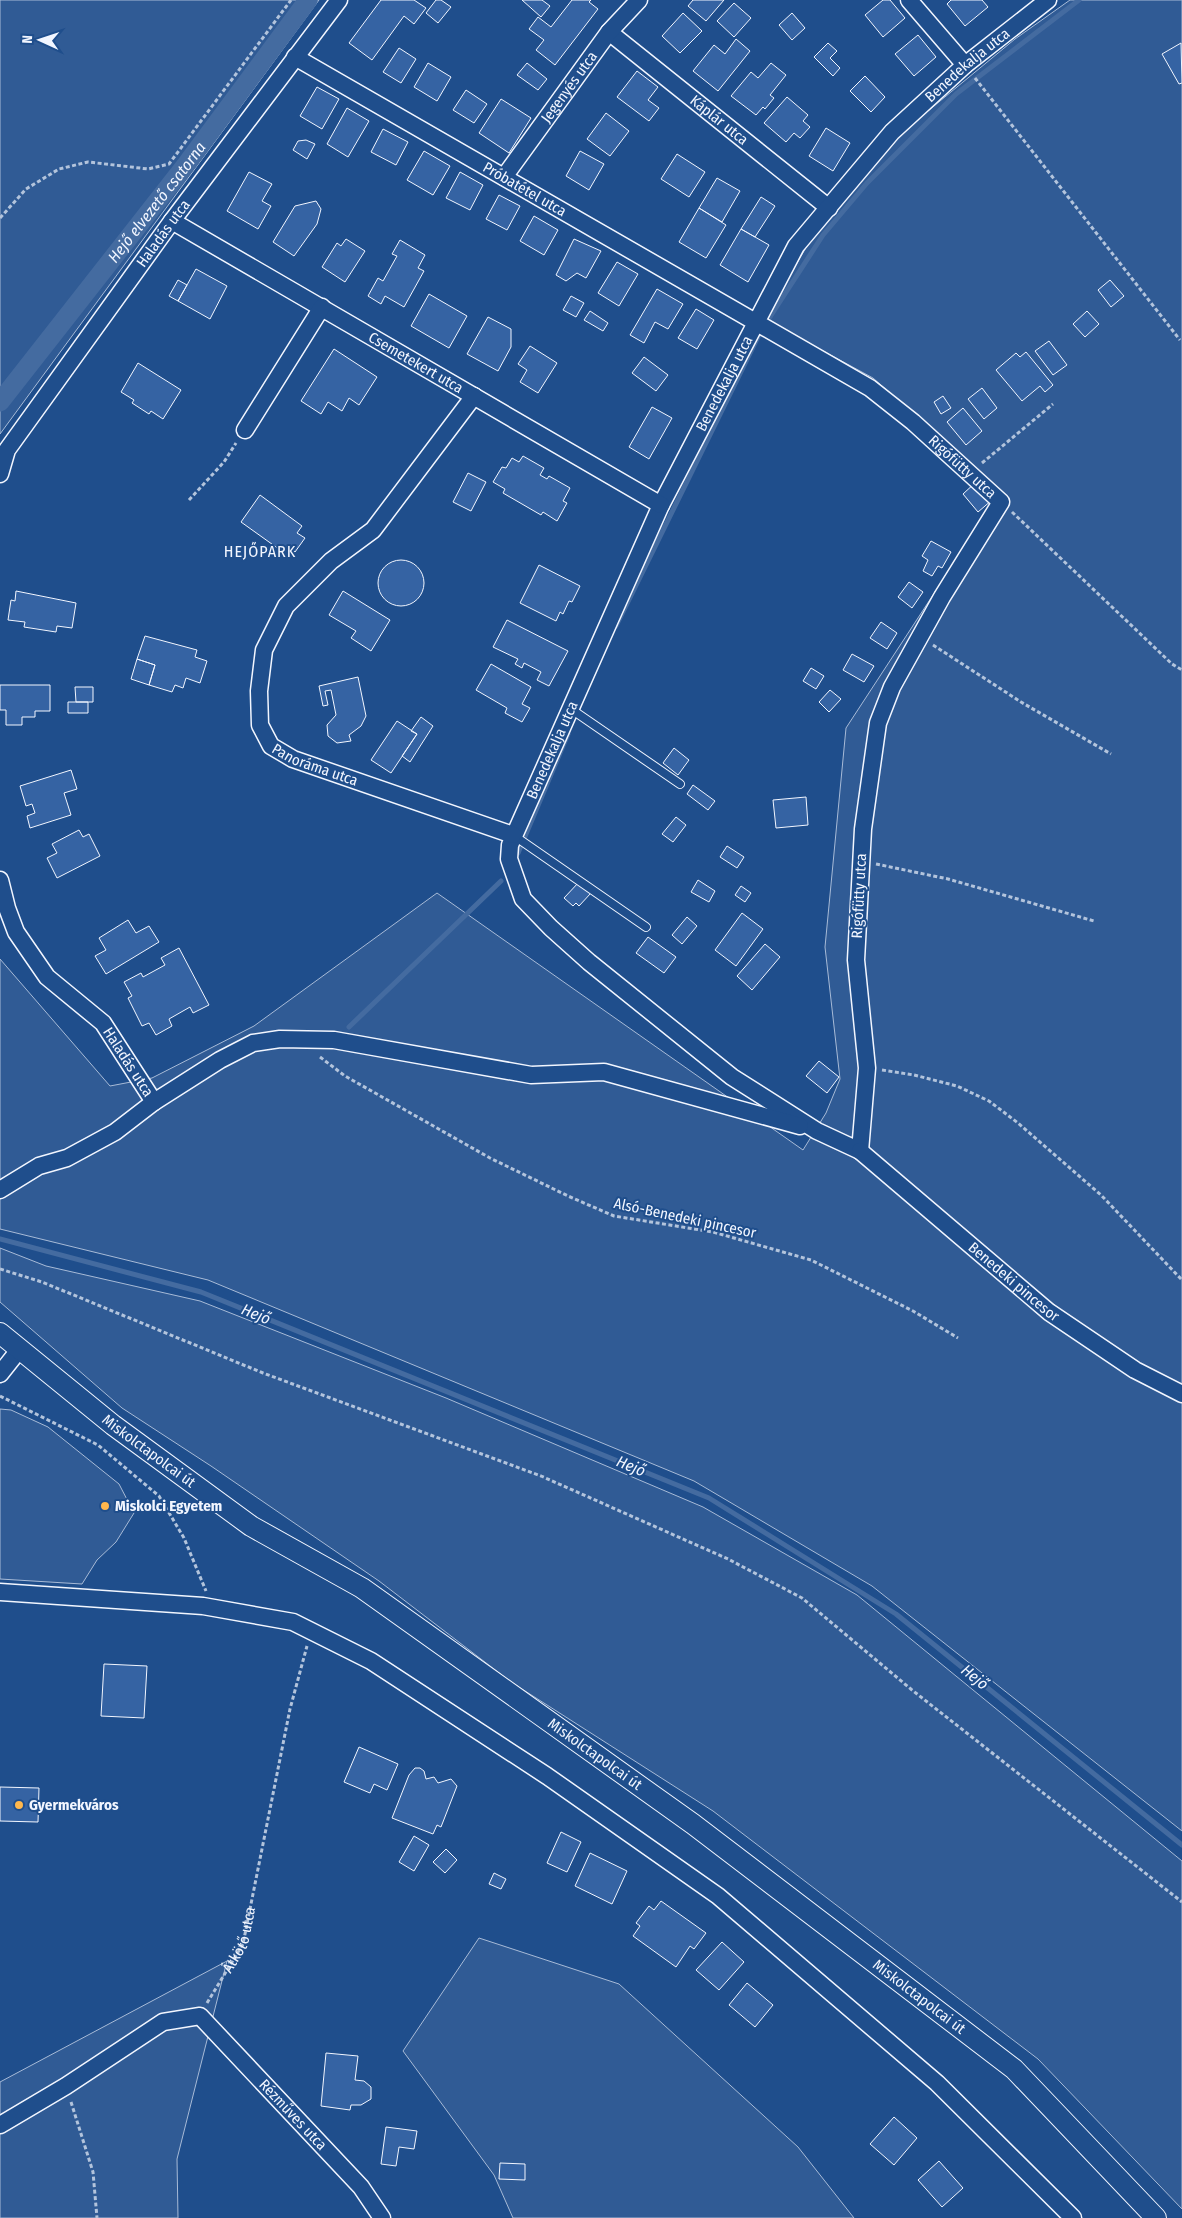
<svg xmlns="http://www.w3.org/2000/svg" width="1182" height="2218" font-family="'Fira Sans Condensed',sans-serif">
<rect width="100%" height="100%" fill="#1f4e8c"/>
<path fill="#305b95" stroke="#a8bbd7" d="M0 0H319L0 434Z
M1070 0H1182V1831L872 1586 694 1481 208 1280 0 1229V959L110 1086 152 1078 254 1026 437 893 803 1150 826 1113 840 1079 825 947 846 728 1001 491 873 378 764 319 817 229 905 130 1015 39Z
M0 1248 46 1266 200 1301 446 1398 703 1507 857 1595 1182 1861V2209L1038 2059 713 1811 511 1682 379 1581 211 1466 122 1408 0 1302Z
M0 1409 11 1410 48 1427 119 1484 134 1513 116 1542 97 1560 82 1584 0 1579Z
M479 1938 619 1984 798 2147 854 2218H513L494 2175 403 2051Z
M227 1961 177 2159 178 2218H0V2082Z"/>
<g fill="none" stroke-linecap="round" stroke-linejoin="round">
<path stroke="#446ba0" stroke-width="5" d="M768 320 823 235 867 183 956 94 1079 0
M616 626 759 335
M518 853 568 734
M349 1027 501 881
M0 1239 201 1292 709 1498 896 1614 1182 1845"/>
<path stroke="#446ba0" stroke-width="19" id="s1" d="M0 402 188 162 308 0"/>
</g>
<path fill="#3563a3" stroke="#f2f6ff" d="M381 0H414L426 8 414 24 404 16 372 60 349 43Z
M436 0H441L451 7 438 23 426 13Z
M522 0H542L550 6 541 17Z
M572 0H591L589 2 598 9 555 65 536 50 544 40 529 29 538 17 551 27Z
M693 0H724L706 21 688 6Z
M883 0H890L905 18 883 37 865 15Z
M951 0H982L988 7 965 26 947 4Z
M734 3 751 18 734 37 717 21Z
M683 13 702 31 680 53 662 36Z
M792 13 805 28 792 40 779 25Z
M918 35 936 57 914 76 895 54Z
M736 39 750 51 718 91 693 71 714 45 725 54Z
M828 43 837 51 830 58 840 68 833 76 814 57Z
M1181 43 1182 83 1179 84 1162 54Z
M399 48 416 59 401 83 383 72Z
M428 63 451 77 437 101 414 87Z
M527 63 547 79 538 90 517 75Z
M771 63 786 75 770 95 774 98 765 109 763 107 756 115 731 96 751 72 758 78Z
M637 71 658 87 648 100 659 108 649 121 617 97Z
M865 76 885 97 871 112 850 91Z
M317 87 339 99 322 129 300 116Z
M466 90 487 104 474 123 453 110Z
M787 97 808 115 803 121 810 127 800 138 794 133 786 142 764 123Z
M501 99 531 118 509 153 479 133Z
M347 108 369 121 348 157 327 144Z
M606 113 629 131 610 156 587 139Z
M826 128 850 143 833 171 809 156Z
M383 129 408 142 396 165 371 152Z
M306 140 315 144 307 159 293 150 298 141Z
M424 151 450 166 433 195 407 180Z
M580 151 604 164 589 190 566 176Z
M677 154 705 172 689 197 661 179Z
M249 172 272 184 262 201 271 206 258 229 227 211Z
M460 172 483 185 470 210 446 198Z
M717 178 740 191 722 222 699 208Z
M499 195 520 206 507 230 486 219Z
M761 197 775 206 755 237 741 229Z
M316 201 321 209 317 224 294 256 273 242 295 206Z
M699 208 726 225 706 258 679 242Z
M534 216 558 230 544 255 520 241Z
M741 229 769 245 748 282 720 265Z
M346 239 365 251 345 282 322 267 337 243 341 246Z
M574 239 601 251 586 278 577 273 566 281 556 275Z
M400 240 425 255 418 268 424 271 404 307 385 296 381 304 368 296 378 278 383 281 397 256 392 254Z
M617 262 638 274 619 306 598 293Z
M196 269 227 286 210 319 178 301Z
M178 280 187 285 178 301 169 296Z
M1110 280 1124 296 1111 307 1098 290Z
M657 289 683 304 668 329 655 322 644 343 630 335Z
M429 294 467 316 449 348 411 326Z
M571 296 584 303 576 317 563 310Z
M696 309 714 320 697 349 678 338Z
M590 311 608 323 603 331 584 320Z
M1087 311 1099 324 1085 337 1073 324Z
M488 317 511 329V347L498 371 467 354Z
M1049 341 1067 365 1053 375 1035 351Z
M530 346 557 363 538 393 520 382 527 370 518 364Z
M334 349 377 377 359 405 349 398 342 411 328 402 321 414 301 401Z
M1026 352 1053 385 1045 392 1040 386 1022 401 996 370 1016 353 1020 357Z
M644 357 668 375 656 391 632 373Z
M138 363 181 390 163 419 151 411 149 414 132 403 134 400 121 392Z
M982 388 997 408 984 419 968 399Z
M943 396 951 408 941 414 934 402Z
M652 407 672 418 649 459 629 447Z
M963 408 982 431 966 445 947 422Z
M523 456 544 468 540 475 547 479 549 476 570 488 563 501 567 503 557 521 543 512 541 515 503 493 505 489 493 482 502 467 506 468 512 458 519 462Z
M468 473 486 482 471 511 453 502Z
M976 482 992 500 978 512 963 494Z
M260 495 302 526 297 533 305 538 295 552 287 546 283 552 241 522Z
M931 541 951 552 942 568 938 566 932 576 923 571 928 560 922 556Z
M378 583a23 23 0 1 1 46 0a23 23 0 1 1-46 0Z
M539 565 580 586 572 602 569 601 563 614 560 612 556 621 520 603Z
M909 582 923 592 912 608 898 597Z
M16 591 76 603 72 628 57 626 56 632 24 627 25 622 8 620 11 600 15 601Z
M343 591 390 620 371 651 351 638 356 631 329 615Z
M507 620 568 651 549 686 537 680 541 672 524 663 522 668 515 664 518 659 493 647Z
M881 622 897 633 887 649 870 638Z
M145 636 197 650 195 657 207 661 200 683 186 678 183 688 175 685 172 692 149 685 155 665 137 659Z
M852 654 874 666 864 682 843 670Z
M137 659 155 665 149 685 131 679Z
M491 664 531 687 522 704 530 708 522 722 505 713 507 708 476 690Z
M811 668 824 676 816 689 803 681Z
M358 677 366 716 361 726 349 735 351 741 337 743 328 736 327 725 336 715 331 690 325 691 328 705 323 706 319 686Z
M0 685H50V711H35V717H22V725H6V710H0Z
M75 687H93V702H76Z
M830 690 841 699 829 712 819 702Z
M68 702H88V713H68Z
M421 717 433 726 410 762 402 756 417 734 411 731Z
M397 721 417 734 391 773 371 760Z
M674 748 689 760 678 775 663 763Z
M71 770 77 789 64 793 71 815 30 828 27 816 35 813 32 804 26 806 20 786Z
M693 785 715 801 708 810 687 794Z
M806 797 808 825 776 828 773 800Z
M676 817 686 825 673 842 662 834Z
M79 830 83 837 89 834 100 856 57 878 47 858 57 853 52 844Z
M727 846 744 857 737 868 720 857Z
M698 880 715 891 709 902 691 892Z
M579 882 591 893 579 906 576 903 573 906 564 898Z
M741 886 751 893 745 902 735 895Z
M742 913 763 929 736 966 715 950Z
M687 917 697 926 682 944 672 935Z
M128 920 136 933 149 926 159 942 106 974 95 956 106 950 99 938Z
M648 937 676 957 664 973 636 953Z
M765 944 780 957 752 990 737 976Z
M179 948 209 1005 193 1013 190 1007 169 1019 172 1026 156 1035 149 1023 142 1026 128 998 132 996 124 982 141 973 143 977 165 965 161 958Z
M819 1061 839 1077 827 1093 806 1076Z
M104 1664 147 1666 144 1718 101 1716Z
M359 1747 398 1764 387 1790 374 1784 370 1793 344 1782Z
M415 1768H420L424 1771 426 1779 434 1777 438 1783 451 1779 457 1786 441 1827 437 1825 433 1834 392 1818 409 1775Z
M0 1787 39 1788 38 1822 0 1821Z
M561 1832 581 1842 567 1872 547 1863Z
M414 1836 429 1845 414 1871 399 1862Z
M446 1849 457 1860 445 1873 433 1862Z
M590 1853 627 1871 612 1904 575 1886Z
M494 1873 506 1879 501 1889 489 1884Z
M661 1901 706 1933 694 1949 690 1946 676 1967 633 1936 640 1926 636 1923 649 1906 654 1910Z
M722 1942 744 1962 719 1990 696 1970Z
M747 1983 773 2005 755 2027 729 2005Z
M326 2053 358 2056 355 2080 364 2081 371 2087V2099L361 2105H351L350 2110 321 2106Z
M894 2117 917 2138 894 2165 870 2144Z
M386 2127 417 2131 414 2149 399 2147 396 2166 381 2164Z
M939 2161 963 2188 942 2207 918 2180Z
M500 2163 525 2164V2180L499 2179Z"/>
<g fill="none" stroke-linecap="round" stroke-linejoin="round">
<defs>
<path id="service" d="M571 709 680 784
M513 835 646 927"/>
<g id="minor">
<path d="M909 0 965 65"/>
<path id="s3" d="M609 32 829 208"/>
<path id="s4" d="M295 57 870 388 913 422 1001 502 942 597 892 687 878 723 863 829 856 960 867 1068 860 1151 817 1131 732 1077 589 962 551 928 523 899 509 859 510 845 661 505 796 246 892 132 965 65 1048 0"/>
<path id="s5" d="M504 177 609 32 639 0"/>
<path id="s6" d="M172 221 661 505"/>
<path id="s7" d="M474 396 373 530 331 561 286 606 264 650 259 691 260 725 271 746 293 759 513 835"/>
<path d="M245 430 322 307"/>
<path id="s8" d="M0 474 7 450 172 221 339 0"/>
<path id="s9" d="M0 880 7 908 16 932 47 977 103 1023 154 1102"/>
<path id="s10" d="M860 1151 1049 1312 1135 1370 1182 1394"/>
<path d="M0 1190 39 1166 67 1158 115 1132 154 1102 220 1060 253 1043 280 1039 334 1040 531 1075 604 1072 800 1126"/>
<path d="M0 1374 19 1350"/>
<path d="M0 1592 203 1606 293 1622 371 1661 547 1776 718 1896 937 2083 1073 2218"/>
<path id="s11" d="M0 2125 66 2086 163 2022 200 2016 361 2187 382 2218"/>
</g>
<g id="tertiary">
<path id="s12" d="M0 1333 113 1425 251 1526 362 1588 693 1824 1014 2069 1156 2218"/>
</g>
</defs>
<use href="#service" stroke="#f2f6ff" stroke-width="10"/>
<use href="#minor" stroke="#f2f6ff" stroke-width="19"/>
<use href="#tertiary" stroke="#f2f6ff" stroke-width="22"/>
<g stroke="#b3c4dc" stroke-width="3" stroke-dasharray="4 2.5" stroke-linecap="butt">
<path d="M975 78 1180 340"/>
<path d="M0 218 26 189 59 169 88 162 148 169 169 164 291 0"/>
<path d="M982 463 1053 404"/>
<path d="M189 500 224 462 236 443"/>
<path d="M1012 512 1172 664 1182 670"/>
<path d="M933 645 1021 702 1111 754"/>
<path d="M876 864 948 879 1094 921"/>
<path d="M320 1057 345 1076 490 1158 568 1196 614 1216 713 1232 811 1260 913 1311 958 1338"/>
<path d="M882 1070 914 1075 957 1086 989 1101 1018 1123 1101 1195 1182 1280"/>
<path d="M0 1269 42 1282 263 1373 541 1476 728 1559 802 1598 912 1690 1182 1902"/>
<path d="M0 1396 98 1445 159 1496 184 1538 206 1591"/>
<path id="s2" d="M207 2003 243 1944 290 1709 307 1646"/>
<path d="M71 2102 93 2172 97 2218"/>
</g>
<use href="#service" stroke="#1f4e8c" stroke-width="8"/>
<use href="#minor" stroke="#1f4e8c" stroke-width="16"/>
<use href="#tertiary" stroke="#1f4e8c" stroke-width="20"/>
</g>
<g fill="#ffb74d" stroke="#1f4e8c" stroke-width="2">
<circle cx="105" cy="1506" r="5"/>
<circle cx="19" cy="1805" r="5"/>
</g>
<g text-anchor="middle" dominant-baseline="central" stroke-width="4" stroke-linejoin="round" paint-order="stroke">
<g font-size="15" fill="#f2f6ff" stroke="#1f4e8c">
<text stroke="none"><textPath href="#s4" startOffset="2914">Benedekalja utca</textPath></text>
<text stroke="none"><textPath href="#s5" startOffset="111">Jegenyés utca</textPath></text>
<text stroke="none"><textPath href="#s3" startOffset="141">Káplár utca</textPath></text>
<text stroke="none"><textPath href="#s4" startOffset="265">Próbatétel utca</textPath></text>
<text stroke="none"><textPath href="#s8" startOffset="292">Haladás utca</textPath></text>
<text stroke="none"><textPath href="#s6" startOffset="282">Csemetekert utca</textPath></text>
<text stroke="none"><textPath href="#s4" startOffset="2509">Benedekalja utca</textPath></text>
<text stroke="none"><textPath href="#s4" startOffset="785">Rigófütty utca</textPath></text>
<text stroke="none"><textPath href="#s4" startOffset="2104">Benedekalja utca</textPath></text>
<text stroke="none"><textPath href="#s7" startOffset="480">Panoráma utca</textPath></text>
<text transform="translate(859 896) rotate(-87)">Rigófütty utca</text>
<text stroke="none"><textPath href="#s9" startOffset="228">Haladás utca</textPath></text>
<text transform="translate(685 1218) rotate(12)">Alsó-Benedeki pincesor</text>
<text stroke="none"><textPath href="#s10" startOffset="202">Benedeki pincesor</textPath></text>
<text stroke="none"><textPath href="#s12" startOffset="190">Miskolctapolcai út</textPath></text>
<text stroke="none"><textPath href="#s12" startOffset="730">Miskolctapolcai út</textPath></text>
<text stroke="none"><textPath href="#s2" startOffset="72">Átkötő utca</textPath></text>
<text stroke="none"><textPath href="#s12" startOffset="1135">Miskolctapolcai út</textPath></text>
<text stroke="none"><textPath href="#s11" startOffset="366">Rézműves utca</textPath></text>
</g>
<g font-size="15" font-weight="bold" fill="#f2f6ff" stroke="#1f4e8c" text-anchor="start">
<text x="115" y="1506">Miskolci Egyetem</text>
<text x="29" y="1805">Gyermekváros</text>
</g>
<g font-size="16" font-style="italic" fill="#f2f6ff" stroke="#1f4e8c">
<text stroke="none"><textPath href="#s1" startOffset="254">Hejő elvezető csatorna</textPath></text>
<text transform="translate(256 1314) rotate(22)">Hejő</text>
<text transform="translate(631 1466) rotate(22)">Hejő</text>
<text transform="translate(975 1677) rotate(39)">Hejő</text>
</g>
<g font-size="16" letter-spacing="1" fill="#f2f6ff" stroke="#1f4e8c">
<text x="260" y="551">HEJŐPARK</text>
</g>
</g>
<g transform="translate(40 40) rotate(273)" stroke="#1f4e8c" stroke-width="4" paint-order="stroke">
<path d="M0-4L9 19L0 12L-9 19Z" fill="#f2f6ff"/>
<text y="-8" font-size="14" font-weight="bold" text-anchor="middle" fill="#f2f6ff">N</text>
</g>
</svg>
